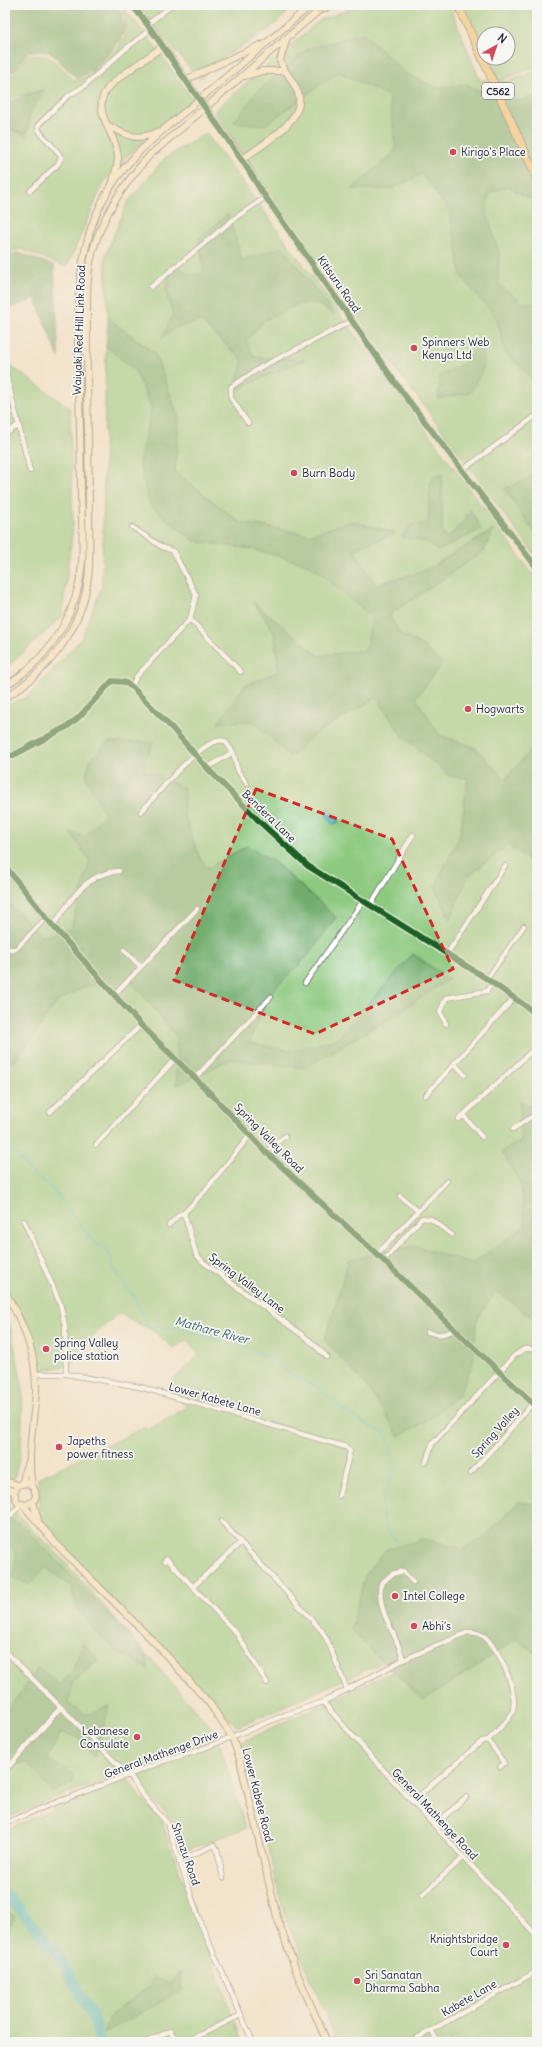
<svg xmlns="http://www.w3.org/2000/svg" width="542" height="2047" font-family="Delius,sans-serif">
<rect width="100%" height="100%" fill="#f6f6f2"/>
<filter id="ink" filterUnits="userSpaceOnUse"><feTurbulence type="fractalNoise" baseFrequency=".025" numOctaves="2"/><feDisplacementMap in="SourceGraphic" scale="8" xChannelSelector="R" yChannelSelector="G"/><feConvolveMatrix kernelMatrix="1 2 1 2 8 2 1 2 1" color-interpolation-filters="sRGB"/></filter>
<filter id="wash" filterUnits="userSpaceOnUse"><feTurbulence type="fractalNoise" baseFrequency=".012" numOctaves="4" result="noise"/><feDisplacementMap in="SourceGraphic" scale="16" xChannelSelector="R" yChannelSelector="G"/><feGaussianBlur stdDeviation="0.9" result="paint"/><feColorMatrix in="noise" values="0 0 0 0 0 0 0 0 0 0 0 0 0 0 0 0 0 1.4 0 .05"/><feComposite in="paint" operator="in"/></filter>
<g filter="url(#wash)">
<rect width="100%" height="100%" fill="#f3e3cb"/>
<path fill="#8dc97f" stroke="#58765d" d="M137 5H295L271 28 223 58 199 79Z
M362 5H449L480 80 498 81 488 58H508V34H484V49L464 5H537V66L499 81H510L537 71V558L316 261 214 111 320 20Z
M123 7 148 37 193 99 130 153 104 182 67 267 21 249 5 253V128L27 136 31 113 45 89 5 100V73L13 75 28 54 50 57 75 81 95 73 118 48 127 33Z
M206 133 537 580V742L505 780 476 748 439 735 416 698 425 647 400 634 389 615 484 551 493 530 426 570 376 585 353 549 395 534 351 521 310 535 239 522 175 472 179 419 155 354 108 318 105 256 128 202 164 159Z
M106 346 135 370 152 409 139 464 194 541 252 549 311 565 372 617 366 650 319 656 254 603 274 631 279 671 244 686 253 721 291 757 312 736 377 697 400 733 468 778 460 836 435 886 450 919 468 876 508 844 537 866V1504L518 1502 487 1535 463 1549 424 1539 351 1630 384 1662 237 1727 40 1526 38 1478 145 1427 148 1430 187 1407 168 1385 199 1355 188 1340 173 1348 153 1331 118 1313 75 1354 72 1365 38 1371 34 1342 5 1287V706L29 696 81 639 102 586Z
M5 362 70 408 73 526 62 617 5 669Z
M5 1318 10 1325 23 1389 21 1450 8 1506 58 1554 216 1733 246 1828 184 1851 173 1821 145 1792 132 1771 52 1799 5 1819Z
M515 1639 537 1653V2042H337L284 1914 242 1742 393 1671 423 1700 489 1658Z
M128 1779 141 1798 161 1820 242 2042H5V1830Z"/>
<path fill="#72ad6e" stroke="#4a6854" d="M5 5H119L125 31 116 46 94 71 76 78 50 52 28 51 13 72 5 70Z
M363 33 405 73 437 88 467 84 482 92 519 101 537 96V204L508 186 489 193 486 212 499 252 498 284 523 303H537V383L506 353 497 319 461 276 456 242 448 208 422 174 391 189H352L396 151 389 96 338 72 265 125 234 122 259 90 308 49Z
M43 90 30 112 26 134 5 127V103Z
M228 214 242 260 283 247 335 315 315 303 298 304 265 320 246 341 254 357 304 360 250 383 234 392 243 360 200 321 175 328 161 339 173 314 166 293 171 263 192 275 204 273 199 238Z
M18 253 54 265 59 358 35 298 9 309 5 307V256Z
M108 318 155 354 179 419 175 472 239 522 310 535 351 521 396 533 353 549 376 585 426 570 494 530 484 551 389 615 400 634 425 647 442 664 416 698 439 735 476 748 505 780 537 742V866L508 845 468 876 450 919 435 886 460 836 468 778 449 776 400 733 377 697 312 736 291 757 253 721 218 723 244 686 279 671 274 631 253 602 319 656 366 650 372 617 311 565 252 549 194 541 150 505 139 464 152 408 135 370 106 346Z
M482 340 484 366 471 392 438 399 440 376 466 362Z
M442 474V531L446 539 461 525 471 510 481 529 438 551 427 542 401 537 411 525 428 523 431 479Z
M537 474V533L530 527 505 489Z
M108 742H153L143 769 184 788V814L200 859 208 868 247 846 274 862 336 917 307 957 270 993 249 1043 292 1051 337 1039 413 954 449 979 392 1017 304 1068 231 1059 176 1086 177 1037 132 982 85 986 57 1002 14 1063 5 1057V899L42 937 71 928 90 861 70 832 85 837 105 814 86 778 90 760Z
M520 1101 537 1110V1181L534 1184 537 1192V1321L496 1291 477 1319 472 1366 459 1394 427 1421 399 1436 369 1389 325 1340 349 1259 415 1246 472 1264 525 1226 521 1185 502 1151 521 1141Z
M518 1502 537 1504V1653L515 1639 489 1658 423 1700 351 1630 365 1576 385 1550 424 1539 463 1549 487 1535Z
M5 1516 24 1527 145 1652 149 1669 119 1653 97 1633 77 1609 71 1586 45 1567 29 1585 13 1577 16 1555 8 1540 5 1542Z
M83 1643 99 1660 73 1681 68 1704 87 1715 109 1706 95 1756 76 1737 61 1732 47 1760 73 1774V1782L53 1793 28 1763 5 1765V1714L38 1668 60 1684 73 1670Z
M5 1910 15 1916 5 1934Z
M180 1971 182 1990 104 2033 111 2015 150 1986 153 1977 170 1984Z"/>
<path fill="#4ab9c0" stroke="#366e7e" d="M326 808H329L332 813 338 816V823L333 824 329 821 325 811Z"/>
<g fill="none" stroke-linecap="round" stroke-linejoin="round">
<path stroke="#4ab9c0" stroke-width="1.5" d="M5 1148 15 1154 29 1170 53 1189 93 1241 106 1249 111 1256 112 1265 129 1292 134 1295 146 1324 151 1328 177 1327 231 1345 248 1347 273 1361 294 1377 317 1386 341 1408 374 1429 384 1432C390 1444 394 1456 393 1469 393 1478 388 1484 385 1492 377 1513 384 1529 398 1543"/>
<path stroke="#4ab9c0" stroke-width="10" d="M5 1892 58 1955 93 2018 100 2042"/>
</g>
</g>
<g filter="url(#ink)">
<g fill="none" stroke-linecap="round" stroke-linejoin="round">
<defs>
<path id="minor" d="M148 24 172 5
M30 191 58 164 61 158C58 146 37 136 38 125L68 96 83 87 123 51 151 29
M536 284H537
M151 287 235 218 266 197
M5 370 30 471
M248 423 231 398V387L261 367 352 321
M5 434 19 425
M461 471 537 415
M132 527 162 547 173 551 196 595 190 619 241 672
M132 687 136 677 190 619
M12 756 68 726 79 717 112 681 124 682 132 687 171 727 207 768 260 822 308 866 487 979 530 1009 537 1017
M207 768 233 752 238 771 247 784
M141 812C156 796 204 734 225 741L233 752
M370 906 413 835
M53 926C70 901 85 873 119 871
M5 949H16L46 918
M124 950 141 967
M447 954 505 866
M487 979 524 926
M305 983 363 901
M114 995 197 909
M446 1024 440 1012 446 998 487 991 492 983
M454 1063 465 1075
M195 1078 271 997
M425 1096 514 998
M50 1112 141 1025
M463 1115 482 1137
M459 1119 537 1046
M513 1129 537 1113
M251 1134 204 1192 184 1213 196 1254 203 1262 309 1340 327 1357
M96 1145 175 1059
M266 1152 285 1136
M400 1196 418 1211
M24 1221 60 1303 65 1326 66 1374
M169 1225 180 1214 184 1213
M377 1254 447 1181
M384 1260 422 1218 431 1219 452 1235
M428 1332C439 1336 445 1334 455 1330
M35 1374H66L140 1387 346 1447 350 1451 339 1496
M426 1462 432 1444 515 1355 524 1349H537
M470 1473 499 1442 533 1403
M5 1522 21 1504
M222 1522 322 1631 328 1642 347 1689
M165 1561 167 1559 237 1634 267 1683
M194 1586 241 1542
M5 1651 123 1770 130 1775 141 1793 167 1823 200 1922 253 2042
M403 1660C398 1634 376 1613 381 1584L392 1574 403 1571 413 1582
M323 1702C392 1782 465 1858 537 1936
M5 1771 61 1707
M412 1802 482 1741 488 1740 504 1763 500 1767
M5 1823 47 1806 167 1760 197 1751 285 1715 323 1702 403 1660 468 1632C475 1632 483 1634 488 1640 501 1654 521 1696 511 1715 505 1724 495 1733 488 1740
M435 1825 466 1797
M179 1861 214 1845 217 1849 223 1878
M422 1895 464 1857
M431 2030 438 2042
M146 2042 170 2031 177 2042
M185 2042 241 2015
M410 2042 537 1971"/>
<path id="tertiary" d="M132 5 148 24 197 96
M208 111 243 159 260 189 396 384 537 568
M5 866 53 926 141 1025 212 1095 266 1152 380 1257 455 1330 537 1407"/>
<path id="secondary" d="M245 76 262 71H285
M185 80 260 45
M107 125C125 135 138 142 157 132
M243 159C260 146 303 122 299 97 297 84 285 73 280 61L286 40
M113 181C115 173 118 165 118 157 117 133 89 111 108 88 118 76 149 57 162 47
M5 686C42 664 70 626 79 584 85 555 82 525 81 495 81 462 80 428 79 394 78 332 72 262 101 204 123 158 163 131 200 99 237 68 274 36 311 5
M5 698C36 678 64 650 78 616 93 583 89 546 89 512 89 450 86 389 87 327 87 301 86 272 94 247 105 211 125 182 150 155L323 7
M5 1292C24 1324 37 1355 36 1393 34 1415 30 1437 30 1460 30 1468 30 1477 32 1484 33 1489 36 1491 36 1496 33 1504 25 1507 17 1502L14 1492 18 1485 26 1483 32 1486
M5 1481 18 1485
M23 1483 25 1470 30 1460
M5 1487 14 1492
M33 1502 38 1520
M23 1505 59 1547 159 1647 210 1704 232 1737 240 1760 277 1917 296 1971 327 2042"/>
<path id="primary" d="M458 5 537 178
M319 10 333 5"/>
</defs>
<use href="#minor" stroke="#6b666d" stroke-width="6"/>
<use href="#tertiary" stroke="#6b666d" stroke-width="8"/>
<use href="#secondary" stroke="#6b666d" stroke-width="8"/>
<use href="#primary" stroke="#6b666d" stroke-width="9"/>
<use href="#minor" stroke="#fff" stroke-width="4.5"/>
<use href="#tertiary" stroke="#fff" stroke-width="5.5"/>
<use href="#secondary" stroke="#fae7c3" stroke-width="6"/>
<use href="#primary" stroke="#f3c26a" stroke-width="7"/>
<defs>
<path id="tertiary-bridge" d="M197 96 208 111"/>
</defs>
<use href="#tertiary-bridge" stroke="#6b666d" stroke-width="8" stroke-linecap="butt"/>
<use href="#tertiary-bridge" stroke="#fff" stroke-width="5.5"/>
<defs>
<path id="cycleway" d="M132 5C156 33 174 65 196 95 218 126 241 156 260 189L396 384 537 568
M12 756 68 726 79 717 112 681 124 682 132 687 171 727 207 768 260 822 308 866 487 979 530 1009 537 1017
M5 866 53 926 141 1025 212 1095 266 1152 380 1257 455 1330 537 1407"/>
</defs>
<use href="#cycleway" stroke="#f6f6f2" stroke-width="8"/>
<use href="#cycleway" stroke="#1b5e20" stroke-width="6"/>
</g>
</g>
<path d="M0 0H542V2047H0ZM256 789 392 839 453 969 315 1034 174 980Z" fill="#f3e3cb" fill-opacity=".55" fill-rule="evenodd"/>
<path fill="none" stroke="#d62828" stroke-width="3" stroke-dasharray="8 5" stroke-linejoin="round" d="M256 789 392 839 453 969 315 1034 174 980Z"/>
<g fill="#d1495b" stroke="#f6f6f2" stroke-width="1.5">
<circle cx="453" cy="152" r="4"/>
<circle cx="414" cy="348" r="4"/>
<circle cx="294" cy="473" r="4"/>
<circle cx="468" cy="709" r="4"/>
<circle cx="46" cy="1349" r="4"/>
<circle cx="59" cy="1447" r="4"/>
<circle cx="395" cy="1596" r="4"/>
<circle cx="414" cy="1626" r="4"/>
<circle cx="137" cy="1737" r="4"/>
<circle cx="506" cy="1945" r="4"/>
<circle cx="357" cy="1981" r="4"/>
</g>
<g text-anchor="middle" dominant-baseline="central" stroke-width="3.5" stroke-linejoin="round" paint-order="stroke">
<rect fill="#f6f6f2" stroke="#626272" stroke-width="1" x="482" y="83" width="32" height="16" rx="3"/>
<g font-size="10" font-weight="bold" fill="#22223b">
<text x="498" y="91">C562</text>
</g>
<g font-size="11" fill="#22223b" stroke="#f6f6f2" text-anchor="start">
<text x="461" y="152">Kirigo's Place</text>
<text x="422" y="342">Spinners Web<tspan x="422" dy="13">Kenya Ltd</tspan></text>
<text x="302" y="473">Burn Body</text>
<text x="476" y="709">Hogwarts</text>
<text x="54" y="1343">Spring Valley<tspan x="54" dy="13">police station</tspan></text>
<text x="67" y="1441">Japeths<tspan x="67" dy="13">power fitness</tspan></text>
<text x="403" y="1596">Intel College</text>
<text x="422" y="1626">Abhi's</text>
<text x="129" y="1731" text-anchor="end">Lebanese<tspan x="129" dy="13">Consulate</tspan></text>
<text x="498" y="1939" text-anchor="end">Knightsbridge<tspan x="498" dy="13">Court</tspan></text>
<text x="365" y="1975">Sri Sanatan<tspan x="365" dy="13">Dharma Sabha</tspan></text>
</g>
<g font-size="11" fill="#22223b" stroke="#f6f6f2">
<text transform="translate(339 284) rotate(55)">Kitisuru Road</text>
<text transform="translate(79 330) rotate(-88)">Waiyaki Red Hill Link Road</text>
<text transform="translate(269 816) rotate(44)">Bendera Lane</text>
<text transform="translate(269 1138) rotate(45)">Spring Valley Road</text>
<text transform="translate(247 1283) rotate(37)">Spring Valley Lane</text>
<text transform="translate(215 1399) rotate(16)">Lower Kabete Lane</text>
<text transform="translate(495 1432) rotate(-48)">Spring Valley</text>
<text transform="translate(161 1754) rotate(-20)">General Mathenge Drive</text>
<text transform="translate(258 1795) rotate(76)">Lower Kabete Road</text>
<text transform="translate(435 1814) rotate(47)">General Mathenge Road</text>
<text transform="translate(186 1854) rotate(71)">Shanzu Road</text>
<text transform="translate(469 1998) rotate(-30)">Kabete Lane</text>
</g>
<g font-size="12" font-style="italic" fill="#325e70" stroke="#f6f6f2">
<text transform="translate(212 1330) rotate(15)">Mathare River</text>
</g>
</g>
<rect width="542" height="2047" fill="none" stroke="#f6f6f2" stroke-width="20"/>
<g transform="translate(496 46) rotate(39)"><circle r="19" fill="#f6f6f2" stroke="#a1a1a9"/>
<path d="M0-3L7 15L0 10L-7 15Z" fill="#d1495b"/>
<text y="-6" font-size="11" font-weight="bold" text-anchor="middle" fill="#22223b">N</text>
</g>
</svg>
